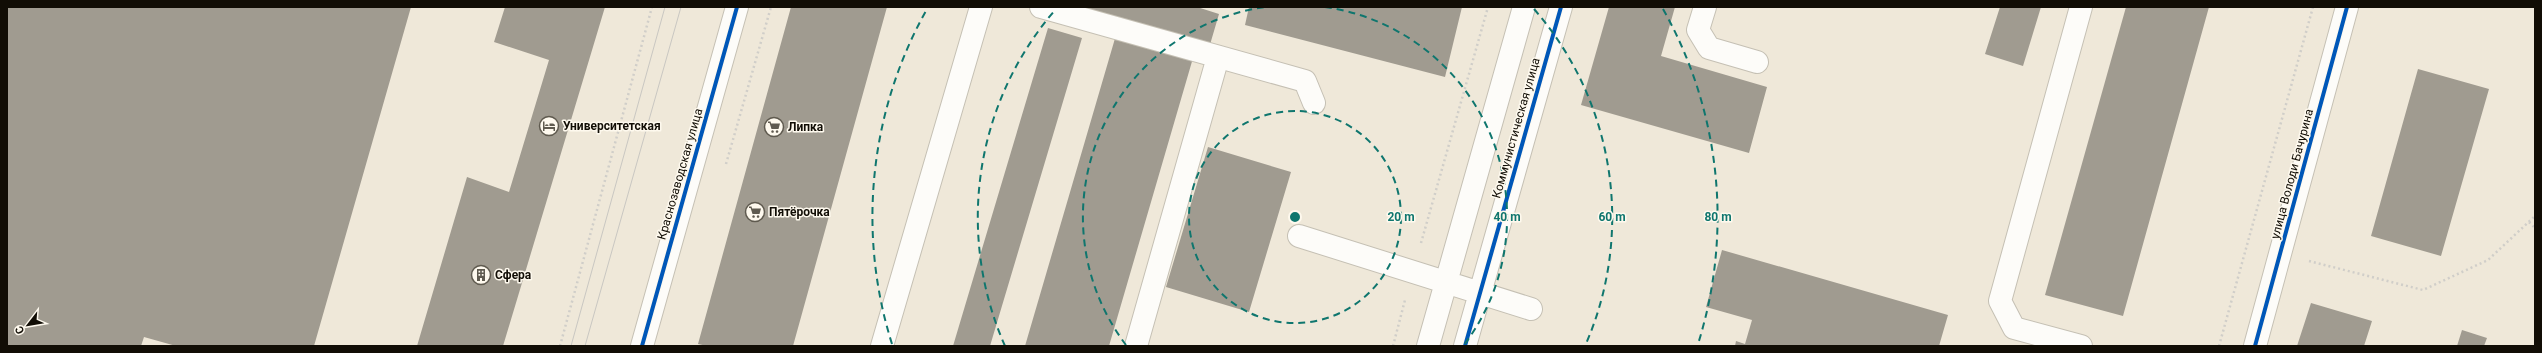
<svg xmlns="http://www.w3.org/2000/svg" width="2542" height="353" font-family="Roboto,sans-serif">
<rect width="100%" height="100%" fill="#efe8d9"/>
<path fill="#a09b90" d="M7 7H411L314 346H176L144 337 141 346H7Z
M505 7H605L503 346H417L467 177 509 192 549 60 494 42Z
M791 7H887L793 346H707L698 344Z
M1082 7H1197L1219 14 1209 48Z
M1249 7H1462L1445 77 1245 25Z
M1609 7H1675L1661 56 1767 87 1749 153 1581 105Z
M2000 7H2041L2023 66 1985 54Z
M2126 7H2209L2123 316 2045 295Z
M1048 28 1082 38 990 346H953Z
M1116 35 1193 58 1109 346H1025Z
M2418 69 2489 89 2441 256 2371 236Z
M1208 147 1291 172 1249 312 1166 287Z
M1722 250 1948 315 1939 346H1735L1736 341 1745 344 1752 320 1706 307Z
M2311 303 2372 321 2364 346H2297Z
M2462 330 2487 338 2484 346H2457Z"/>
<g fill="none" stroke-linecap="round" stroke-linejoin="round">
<defs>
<path id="minor" d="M1041 7 1305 81 1314 103
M1705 7 1698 30 1709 48 1757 62
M1299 236 1531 309
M642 346 737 7
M882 346 981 7
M1136 346 1218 57
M1428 346 1524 7
M1465 346 1561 7
M2081 346 2014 328 2000 301 2081 7
M2255 346 2347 7"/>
</defs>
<use href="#minor" stroke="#c5c0b4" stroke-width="24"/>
<path stroke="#d0cec9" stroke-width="2.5" stroke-dasharray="2 3" stroke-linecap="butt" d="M726 164 771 7
M2529 222 2535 228
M1421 243 1488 7
M2309 261 2423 290 2488 260 2535 216
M560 346 652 7
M1393 346 1405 300
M2219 346 2313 7"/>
<use href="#minor" stroke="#fdfcf9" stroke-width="22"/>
<path stroke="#c9c7c2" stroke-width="1" d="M571 346 665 7
M585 346 681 7"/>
<defs>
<path id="cycleway" d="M642 346 737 7
M1465 346 1561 7
M2255 346 2347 7"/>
</defs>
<use href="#cycleway" stroke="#fef9ee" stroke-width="6"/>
<use href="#cycleway" stroke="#0057b8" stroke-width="4"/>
</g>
<g fill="none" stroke="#0f766e" stroke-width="2" stroke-dasharray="7 5">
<circle cx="1295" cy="217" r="106"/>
<path d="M1126 345A212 212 0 0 1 1265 7M1325 7A212 212 0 0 1 1464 345"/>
<path d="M1005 346A317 317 0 0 1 1056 9M1534 9A317 317 0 0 1 1585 346"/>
<path d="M892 344A423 423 0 0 1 927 9M1663 9A423 423 0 0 1 1698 344"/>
</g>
<defs>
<symbol id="hotel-ring" viewBox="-11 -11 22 22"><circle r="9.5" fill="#fef9ee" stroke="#5f5a4f" stroke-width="1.5"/><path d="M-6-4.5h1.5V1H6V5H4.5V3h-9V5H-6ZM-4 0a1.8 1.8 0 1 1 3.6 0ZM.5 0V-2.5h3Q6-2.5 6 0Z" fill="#5f5a4f"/></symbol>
<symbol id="supermarket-ring" viewBox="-11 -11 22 22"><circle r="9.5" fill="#fef9ee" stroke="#5f5a4f" stroke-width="1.5"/><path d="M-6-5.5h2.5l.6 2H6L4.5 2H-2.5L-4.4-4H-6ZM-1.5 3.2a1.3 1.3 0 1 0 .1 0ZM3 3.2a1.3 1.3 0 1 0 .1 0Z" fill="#5f5a4f"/></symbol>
<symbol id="building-ring" viewBox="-11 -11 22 22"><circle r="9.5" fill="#fef9ee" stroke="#5f5a4f" stroke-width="1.5"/><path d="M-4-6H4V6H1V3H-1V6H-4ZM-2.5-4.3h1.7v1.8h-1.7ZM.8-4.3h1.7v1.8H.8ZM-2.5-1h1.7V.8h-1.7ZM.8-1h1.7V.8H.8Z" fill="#5f5a4f"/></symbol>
</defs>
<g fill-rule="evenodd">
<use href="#hotel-ring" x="538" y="115" width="22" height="22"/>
<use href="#supermarket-ring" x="763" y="116" width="22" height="22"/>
<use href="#supermarket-ring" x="744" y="201" width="22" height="22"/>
<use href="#building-ring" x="470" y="264" width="22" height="22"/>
</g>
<g text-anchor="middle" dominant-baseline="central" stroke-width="3" stroke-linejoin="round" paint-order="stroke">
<g font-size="12" font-weight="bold" fill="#110d05" stroke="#fef9ee" text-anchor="start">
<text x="563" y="126">Университетская</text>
<text x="788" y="127">Липка</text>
<text x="769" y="212">Пятёрочка</text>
<text x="495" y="275">Сфера</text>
</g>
<g font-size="12" fill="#110d05" stroke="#fef9ee">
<text transform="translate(1516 128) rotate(-74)">Коммунистическая улица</text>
<text transform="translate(680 174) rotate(-74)">Краснозаводская улица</text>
<text transform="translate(2292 174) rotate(-75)">улица Володи Бачурина</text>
</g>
</g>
<circle cx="1295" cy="217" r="6" fill="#0f766e" stroke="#fef9ee" stroke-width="2"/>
<g font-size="12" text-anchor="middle" font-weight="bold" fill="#0f766e" stroke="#fef9ee" stroke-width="3" stroke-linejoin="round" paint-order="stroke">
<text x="1401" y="221">20 m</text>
<text x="1507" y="221">40 m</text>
<text x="1612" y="221">60 m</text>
<text x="1718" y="221">80 m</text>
</g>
<rect width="2542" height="353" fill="none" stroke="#110d05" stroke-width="16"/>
<g transform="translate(28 325) rotate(239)" stroke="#fef9ee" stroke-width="3" paint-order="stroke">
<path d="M0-3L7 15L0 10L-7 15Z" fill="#110d05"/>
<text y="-6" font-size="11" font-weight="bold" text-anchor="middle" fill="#110d05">С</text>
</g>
</svg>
